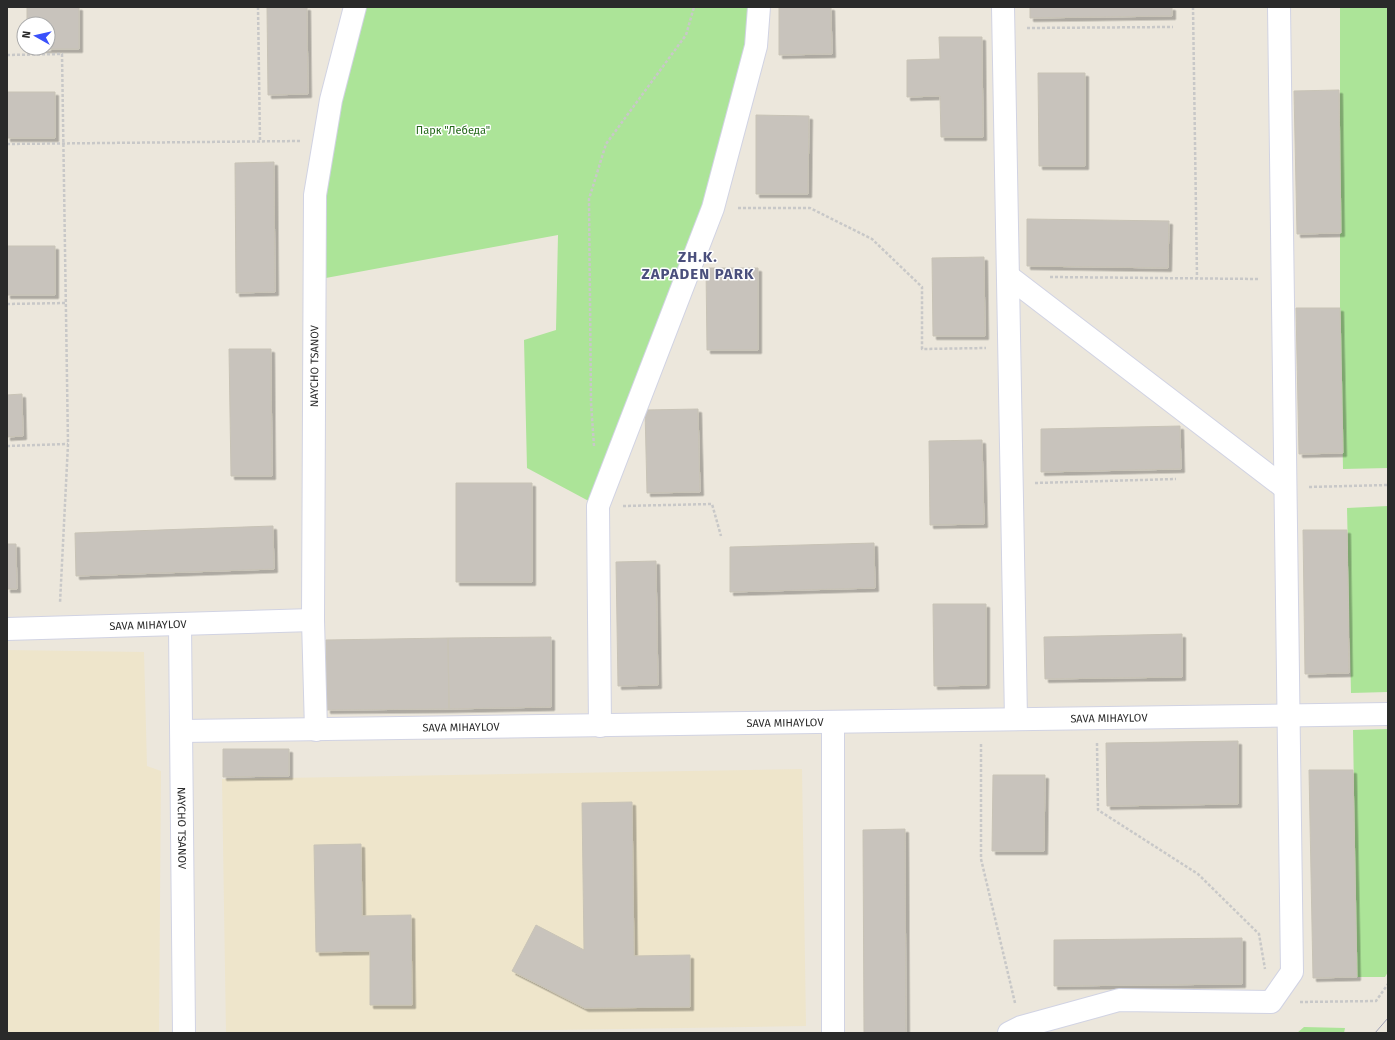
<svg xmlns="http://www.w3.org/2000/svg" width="1395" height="1040" font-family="'Fira Sans',sans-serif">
<defs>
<filter id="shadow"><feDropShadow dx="3.5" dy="3.5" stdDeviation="0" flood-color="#0004"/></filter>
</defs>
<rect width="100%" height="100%" fill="#ece7dc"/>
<path fill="#eee5cb" d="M7 650 144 652 147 766 161 771 159 1033H7Z
M802 769 806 1026 370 1033H226L222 779Z"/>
<path fill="#ace498" d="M355 7H759L713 208 598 506 527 468 524 340 556 330 558 235 315 280V195Z
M1340 7H1388V468L1343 469 1340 308Z
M1388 506V692L1351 693 1347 508Z
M1388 729V972L1385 977H1357L1353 730Z
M1304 1027 1345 1028 1344 1033H1297Z"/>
<path fill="#c8c3bc" stroke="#c8c3b6" filter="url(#shadow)" d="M27 7H79V49H27L48 48V24H27Z
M267 7H307L308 94 268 95Z
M779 7H831L832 54 779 55Z
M1030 7H1172V16L1030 18Z
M939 37H982L983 137H941L940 96 907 97V60L940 59Z
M1038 73H1085V166H1039Z
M1339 90 1341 233 1297 234 1294 91Z
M7 92H55V138H7Z
M756 115 809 116 808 194H756Z
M274 162 275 292 236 293 235 163Z
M1027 219 1169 221 1168 268 1027 266Z
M7 246H55V295H7Z
M984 257 985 336H933L932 258Z
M706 268H758V350H707Z
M1296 308H1340L1343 453 1299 454Z
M229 349H271L272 476H231Z
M22 394 23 436 7 437V395Z
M698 409 700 492 647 493 645 410Z
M1180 426 1181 469 1041 472V429Z
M982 440 984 524 930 525 929 441Z
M456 483H532V582H456Z
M273 526 274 569 76 576 75 533Z
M1303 530H1347L1349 673 1305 674Z
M874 543 875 588 730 592V547Z
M7 544H16L17 589H7Z
M656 561 658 685 618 686 616 562Z
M933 604H986V685L934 686Z
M1182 634V677L1045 679 1044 637Z
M551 637V707L449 709 448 638Z
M448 638 449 709 327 710 326 640Z
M1238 741V804L1107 806 1106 743Z
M223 749H289V776L223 777Z
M1309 770H1353L1357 977 1313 978Z
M993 775H1045L1044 851H992Z
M632 802 634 956 690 955V1007L585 1008 512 971 536 925 584 950 582 803Z
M905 829 906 1033H864L863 830Z
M361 844 362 916 411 915 412 1005H370V951L316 952 314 845Z
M1242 938V984L1054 986V940Z"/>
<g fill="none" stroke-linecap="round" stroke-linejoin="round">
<defs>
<g id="minor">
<path d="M1003 7 1016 719"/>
<path d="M1008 276 1285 488"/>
<path id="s1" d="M180 624 184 1033"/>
<path id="s2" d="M7 629 313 620"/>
<path d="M833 722V1033"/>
<path d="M600 726 598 506 713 208 756 46 759 7"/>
<path id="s3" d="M316 730 313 620 315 195 331 100 355 7"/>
<path id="s4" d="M182 731 1388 714"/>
<path d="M1009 1033 1021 1027 1119 1000 1271 1002 1292 972 1279 7"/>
</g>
</defs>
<use href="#minor" stroke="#d1d3e3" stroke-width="24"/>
<path stroke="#c8c8c8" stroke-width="2.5" stroke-dasharray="3 2" stroke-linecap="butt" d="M258 7 260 141
M1193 7 1197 278
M1027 28 1173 27
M7 55 62 54 68 444 60 603
M7 144 300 141
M738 208H810L872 239 922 287V349L986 348
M1050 277 1259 279
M7 304 66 303
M7 446 68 444
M594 446 591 403 589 199 606 144 686 35 694 7
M1035 483 1176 479
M1309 487 1388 485
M623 506 712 504 721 536
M1097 743 1098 810 1198 874 1259 934 1265 969
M981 744V859L1015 1003
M1300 1002 1376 1001 1388 984"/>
<use href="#minor" stroke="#fff" stroke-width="22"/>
<path stroke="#9fa0b5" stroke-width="1" d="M1375 1033 1388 1018"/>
</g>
<g text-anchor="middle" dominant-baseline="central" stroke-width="3" stroke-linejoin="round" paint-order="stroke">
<g font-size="11" fill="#246819" stroke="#fff">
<text x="453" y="130">Парк "Лебеда"</text>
</g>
<g font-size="11" fill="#2a2a2a" stroke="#fff">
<text stroke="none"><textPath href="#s3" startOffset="364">NAYCHO TSANOV</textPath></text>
<text stroke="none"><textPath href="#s2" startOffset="141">SAVA MIHAYLOV</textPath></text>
<text stroke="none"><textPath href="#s4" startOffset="927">SAVA MIHAYLOV</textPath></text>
<text stroke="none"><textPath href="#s4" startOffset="603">SAVA MIHAYLOV</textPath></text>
<text stroke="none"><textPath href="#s4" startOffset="279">SAVA MIHAYLOV</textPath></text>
<text stroke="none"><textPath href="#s1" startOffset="204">NAYCHO TSANOV</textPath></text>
</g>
<g font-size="15" font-weight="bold" letter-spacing="1" fill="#4a4f7c" stroke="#fff">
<text x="698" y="257">ZH.K.<tspan x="698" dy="17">ZAPADEN PARK</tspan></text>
</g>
</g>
<rect width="1395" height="1040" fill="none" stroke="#2a2a2a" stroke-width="16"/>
<g transform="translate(36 36) rotate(278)"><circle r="19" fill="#ffffff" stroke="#aaaaaa"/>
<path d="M0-3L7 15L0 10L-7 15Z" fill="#3a51fb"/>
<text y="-6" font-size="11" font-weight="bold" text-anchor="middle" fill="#2a2a2a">N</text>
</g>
</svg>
